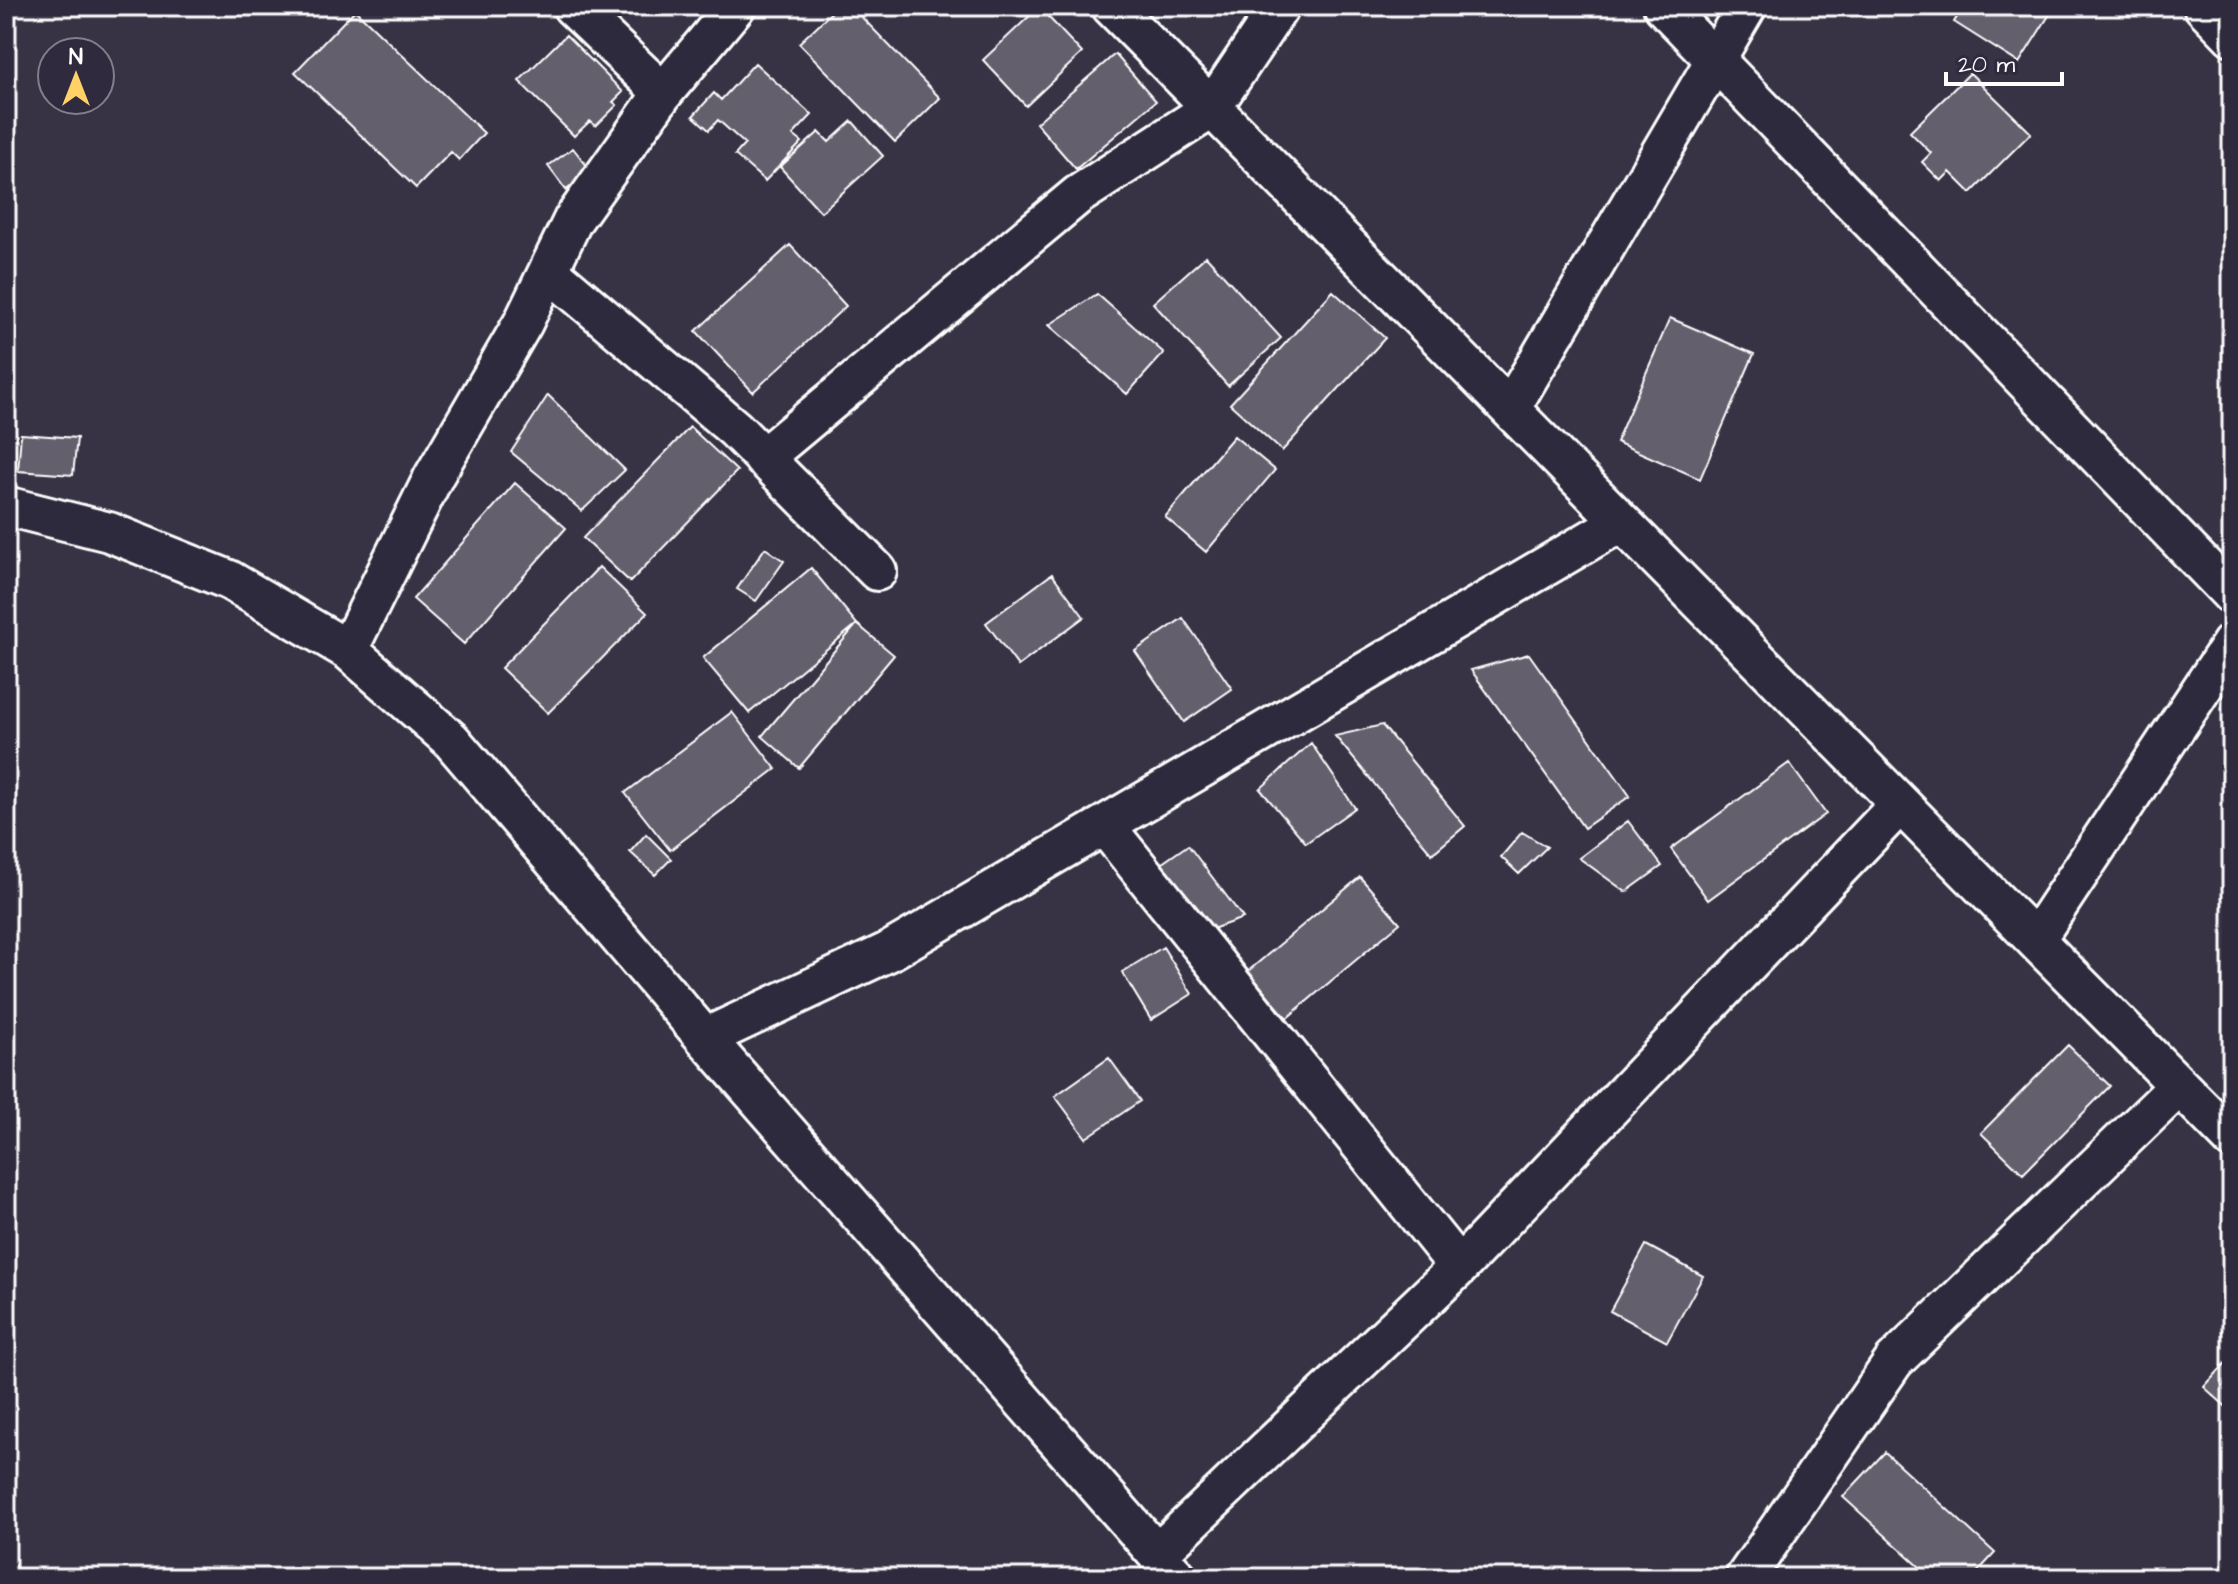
<svg xmlns="http://www.w3.org/2000/svg" width="2238" height="1584" font-family="'Architects Daughter',sans-serif">
<rect width="100%" height="100%" fill="#373345"/>
<filter id="ink" filterUnits="userSpaceOnUse"><feTurbulence type="fractalNoise" baseFrequency=".0125" numOctaves="2"/><feDisplacementMap in="SourceGraphic" scale="16" xChannelSelector="R" yChannelSelector="G"/><feConvolveMatrix kernelMatrix="1 2 1 2 8 2 1 2 1" color-interpolation-filters="sRGB"/></filter>
<g filter="url(#ink)">
<path fill="#635f6d" stroke="#fff" stroke-width="2" d="M838 6H851L940 98 895 142 799 43Z
M1964 6H2055L2019 63 1954 22Z
M1039 7 1082 53 1026 106 983 60Z
M355 10 484 133 459 160 451 152 416 188 295 72Z
M566 35 623 92 613 102 617 105 596 126 590 121 574 136 519 81Z
M1115 54 1156 101 1076 169 1036 123Z
M755 63 812 115 793 135 802 142 765 181 735 155 745 144 718 120 709 130 693 116 714 93 721 100Z
M1970 73 2031 133 1971 193 1950 172 1941 181 1922 162 1931 153 1910 132Z
M852 121 883 156 821 212 780 167 819 132 829 142Z
M573 148 591 171 566 190 548 166Z
M790 245 846 306 753 392 696 331Z
M1206 256 1281 338 1228 386 1153 303Z
M1333 291 1385 338 1282 451 1230 404Z
M1097 294 1164 353 1127 394 1049 325Z
M1670 318 1754 354 1700 479 1616 442Z
M548 395 625 470 582 511 511 452Z
M690 427 737 471 630 582 583 538Z
M21 434 77 438 73 475 18 471Z
M1234 436 1275 470 1206 552 1165 517Z
M515 483 566 528 464 644 413 599Z
M765 548 784 561 756 601 737 589Z
M599 567 647 613 548 713 501 668Z
M811 568 857 624 749 713 703 658Z
M1052 574 1084 617 1018 666 986 623Z
M1183 618 1232 689 1184 722 1135 651Z
M857 624 894 655 799 768 762 736Z
M1529 654 1630 796 1584 828 1471 670Z
M732 712 776 769 670 850 625 793Z
M1382 725 1465 826 1432 854 1335 736Z
M1311 743 1355 808 1306 843 1260 789Z
M1789 763 1826 814 1708 900 1671 849Z
M1628 821 1662 866 1626 892 1579 858Z
M1522 832 1547 847 1519 874 1501 857Z
M646 834 671 859 655 875 630 852Z
M1188 845 1243 918 1193 936 1145 875Z
M1360 877 1400 923 1287 1018 1247 972Z
M1163 947 1192 994 1151 1020 1122 972Z
M2068 1045 2110 1086 2023 1174 1981 1133Z
M1109 1058 1140 1101 1086 1138 1055 1096Z
M1646 1245 1703 1276 1667 1342 1610 1311Z
M2232 1356V1412L2204 1387Z
M1885 1452 1995 1553 1972 1578H1932L1843 1497Z"/>
<g fill="none" stroke-linecap="round" stroke-linejoin="round">
<defs>
<path id="minor" d="M572 6 663 93
M1111 6 2232 1139
M1663 6 2232 595
M2203 6 2232 36
M549 271 735 429 877 571
M1510 409 1747 6
M763 458 1078 195 1211 109 1280 6
M6 506 109 532 229 580 348 650 451 740 705 1038 1178 1578
M348 650 434 476 523 323 573 220 663 93 736 6
M1105 826 1459 1267
M2035 940 2232 643
M705 1038 888 952 1621 522
M1157 1554 1459 1267 1900 804
M1745 1578 1894 1361 2179 1086"/>
</defs>
<use href="#minor" stroke="#fff" stroke-width="44"/>
<use href="#minor" stroke="#2f2a3d" stroke-width="38"/>
</g>
</g>
<rect width="2238" height="1584" fill="none" stroke="#2f2a3d" stroke-width="32"/>
<rect x="16" y="16" width="2206" height="1552" fill="none" stroke="#fff" stroke-width="3" filter="url(#ink)"/>
<g transform="translate(76 76)"><circle r="38" fill="#2f2a3d" stroke="#827f8b" stroke-width="2"/>
<path d="M0-6L14 30L0 20L-14 30Z" fill="#ffd166"/>
<text y="-12" font-size="22" font-weight="bold" text-anchor="middle" fill="#ffffff">N</text>
</g>
<path d="M1946 72v12h116v-12" fill="none" stroke="#ffffff" stroke-width="4"/>
<text x="1958" y="72" font-size="24" fill="#ffffff" stroke="#2f2a3d" stroke-width="6" paint-order="stroke">20 m</text>
</svg>
